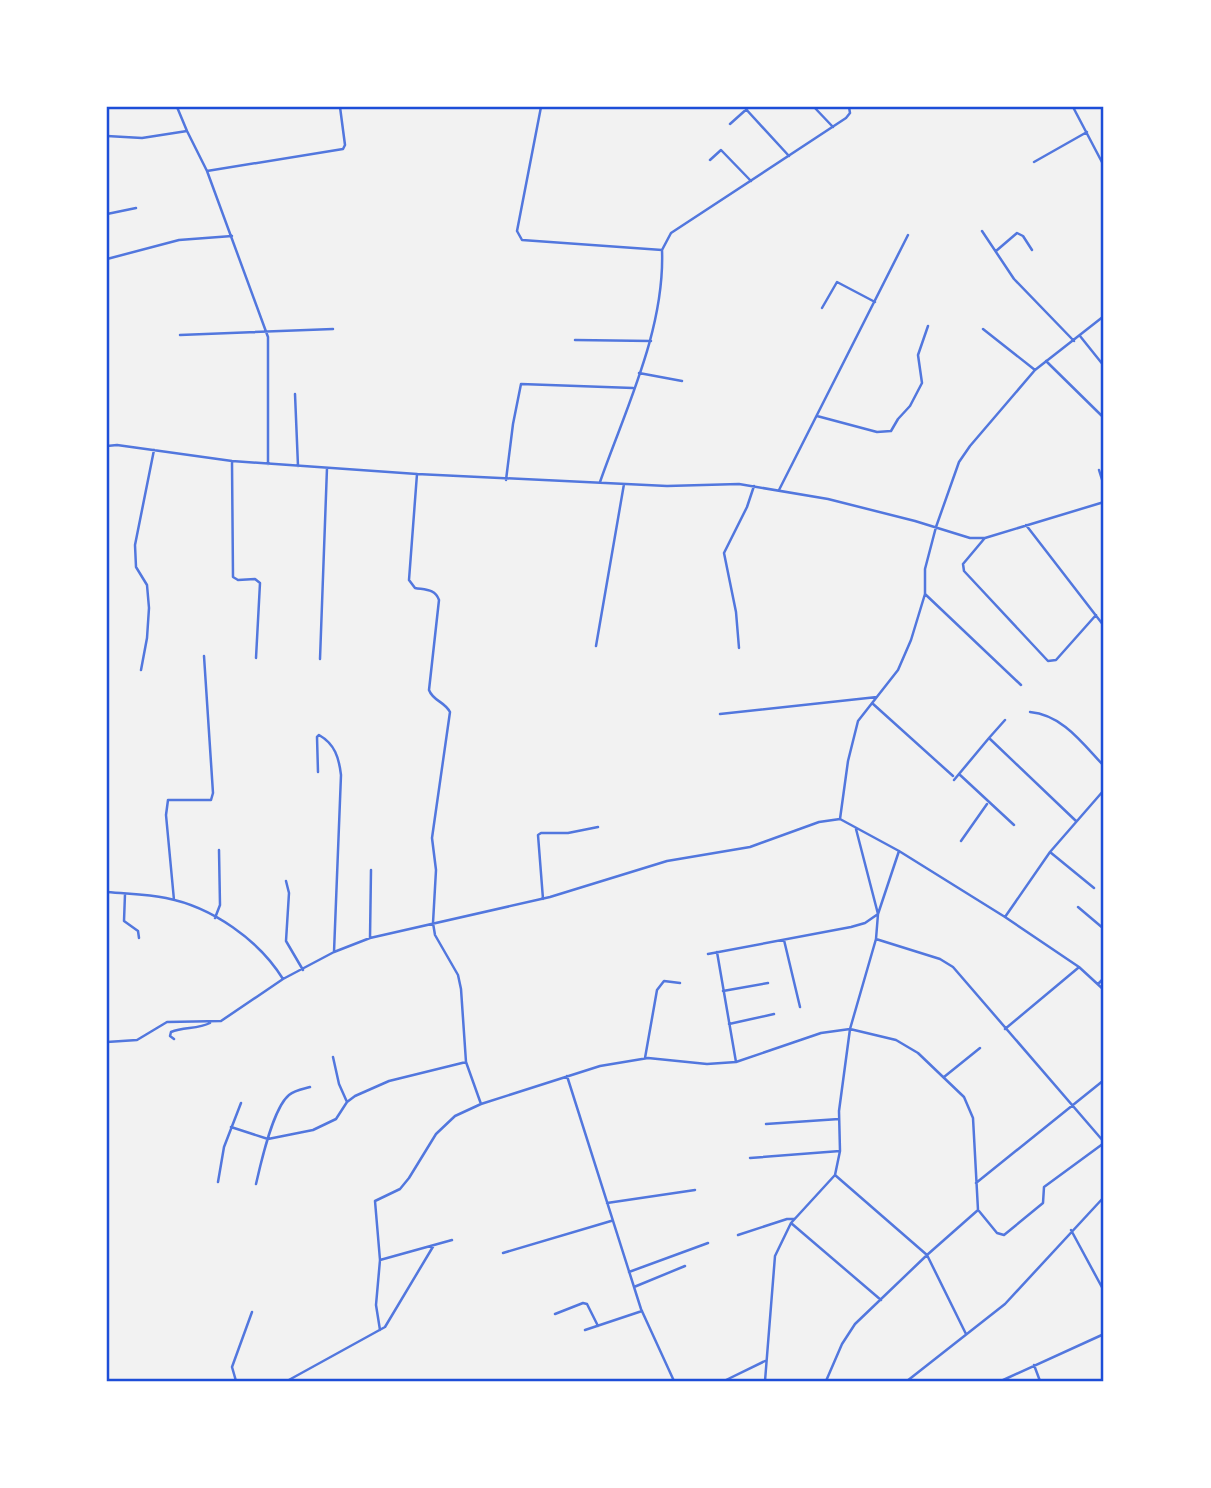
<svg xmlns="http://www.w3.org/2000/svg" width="1211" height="1488" font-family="'Roboto Condensed',sans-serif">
<rect width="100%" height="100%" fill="#f2f2f2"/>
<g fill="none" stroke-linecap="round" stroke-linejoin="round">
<path stroke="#5277de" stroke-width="2.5" d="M177 107 187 131 207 171 268 337V464
M340 107H351
M541 107 517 231 522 240 662 250 671 233 846 118 850 113 849 107
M744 107 789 156
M814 107 833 127
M1073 107 1104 166
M730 124 749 107
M107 136 142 138 187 131
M710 160 721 150 751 181
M1034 162 1087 132
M207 171 343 149 345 145 340 107
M107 214 136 208
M982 231 1014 279 1074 341
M996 251 1017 233 1023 236 1032 250
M107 259 179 240 232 236
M822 308 837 282 875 302
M983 329 1035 370
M180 335 333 329
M1080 336 1104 366
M575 340 651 341
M1046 361 1104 418
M639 373 682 381
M295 394 298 466
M817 416 877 432 891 431 898 419 910 406 922 383 918 355 928 326
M107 446 117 445 232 461 417 474 667 486 739 484 828 499 915 521 970 538H985L1104 502
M232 462 233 577 238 580 255 579 260 583 256 658
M1099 470 1104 486
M417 474 409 580 415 588C426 590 435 589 439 600L429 690C433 701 444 701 450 712L432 838 436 870 433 923 435 935 458 975 461 989 466 1062 481 1104
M506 480 513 424 521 384 633 388
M600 482C626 408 665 329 662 250
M779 490 908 235
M1026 525 1104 626
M984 539 963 564 964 571 1048 661 1056 660 1096 615
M925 594 1021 685
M596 646 624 484
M739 648 736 612 724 553 747 507 754 486
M320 659 327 468
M141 670 147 638 149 608 147 585 136 567 135 545 154 450
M872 703 953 776
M1030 712C1063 715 1083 744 1104 766
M720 714 877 697
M1005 720 989 738 1076 821
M318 772 317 737 319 735C335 744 339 758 341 775L334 952
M959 774 1014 825
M954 780 989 738
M840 819 848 761 858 721 898 670 911 640 925 594V569L936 527 959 462 970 446 1035 370 1104 316
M840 819 899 851 1005 917 1079 967 1104 990
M961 841 987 804
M1050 852 1094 888
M286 881 289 893 286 941 303 970
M107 892C127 894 147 894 166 898 212 907 259 940 283 979
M125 894 124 921 138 931 139 938
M543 899 538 835 541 833H568L598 827
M174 900 166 815 168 800H211L213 793 204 656
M1078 907 1104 929
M1005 917 1050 852 1104 790
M215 918 220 905 219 850
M370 938 371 870
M876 939 940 959 953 967 1104 1142
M784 940 800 1007
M717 952 736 1062
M708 954 851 927 865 923 878 914 856 829
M1098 984 1104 978
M723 991 768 983
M729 1024 774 1014
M1005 1029 1078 968
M174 1039 170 1036 171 1032C184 1027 198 1029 210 1023
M107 1042 137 1040 167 1022 221 1021 283 979 334 952 370 938 550 897 667 861 750 847 819 822 840 819
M333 1057 339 1084 347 1102
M645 1058 657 990 664 981 680 983
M567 1076 641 1309 674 1381
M944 1077 980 1048
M766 1124 839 1119
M231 1127 268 1139 313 1130 336 1119 347 1102 355 1096 389 1081 466 1062
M750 1158 840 1151
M835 1175 927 1255 966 1334
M218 1182 224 1147 241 1103
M976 1183 1104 1080
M256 1184C261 1162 273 1108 289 1095 295 1090 303 1089 310 1087
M607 1203 695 1190
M979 1211 997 1233 1004 1235 1043 1203 1044 1187 1104 1143
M791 1223 881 1300
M1071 1230 1104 1291
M738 1235 787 1219H794
M503 1253 611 1221
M380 1260 452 1240
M629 1272 708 1243
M634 1287 685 1266
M555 1314 583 1303 587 1304 598 1326
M380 1330 376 1305 380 1260 375 1201 400 1189 409 1178 436 1134 455 1116 481 1104 600 1066 648 1058 707 1064 736 1062 821 1033 850 1029 896 1040 918 1053 964 1097 973 1118 978 1210 927 1255 855 1324 842 1344 826 1381
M585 1330 642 1311
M1034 1365 1040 1381
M236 1381 232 1367 252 1312
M287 1381 385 1327 434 1245
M724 1381 765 1361
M765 1381 775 1256 791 1223 835 1175 840 1151 839 1111 850 1029 876 939 878 914 899 851
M907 1381 1005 1304 1104 1197
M1001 1381 1104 1334"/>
</g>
<rect width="1211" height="1488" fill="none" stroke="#ffffff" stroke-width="217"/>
<rect x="108" y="108" width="994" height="1272" fill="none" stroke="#1d4ed8" stroke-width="2.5"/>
</svg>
